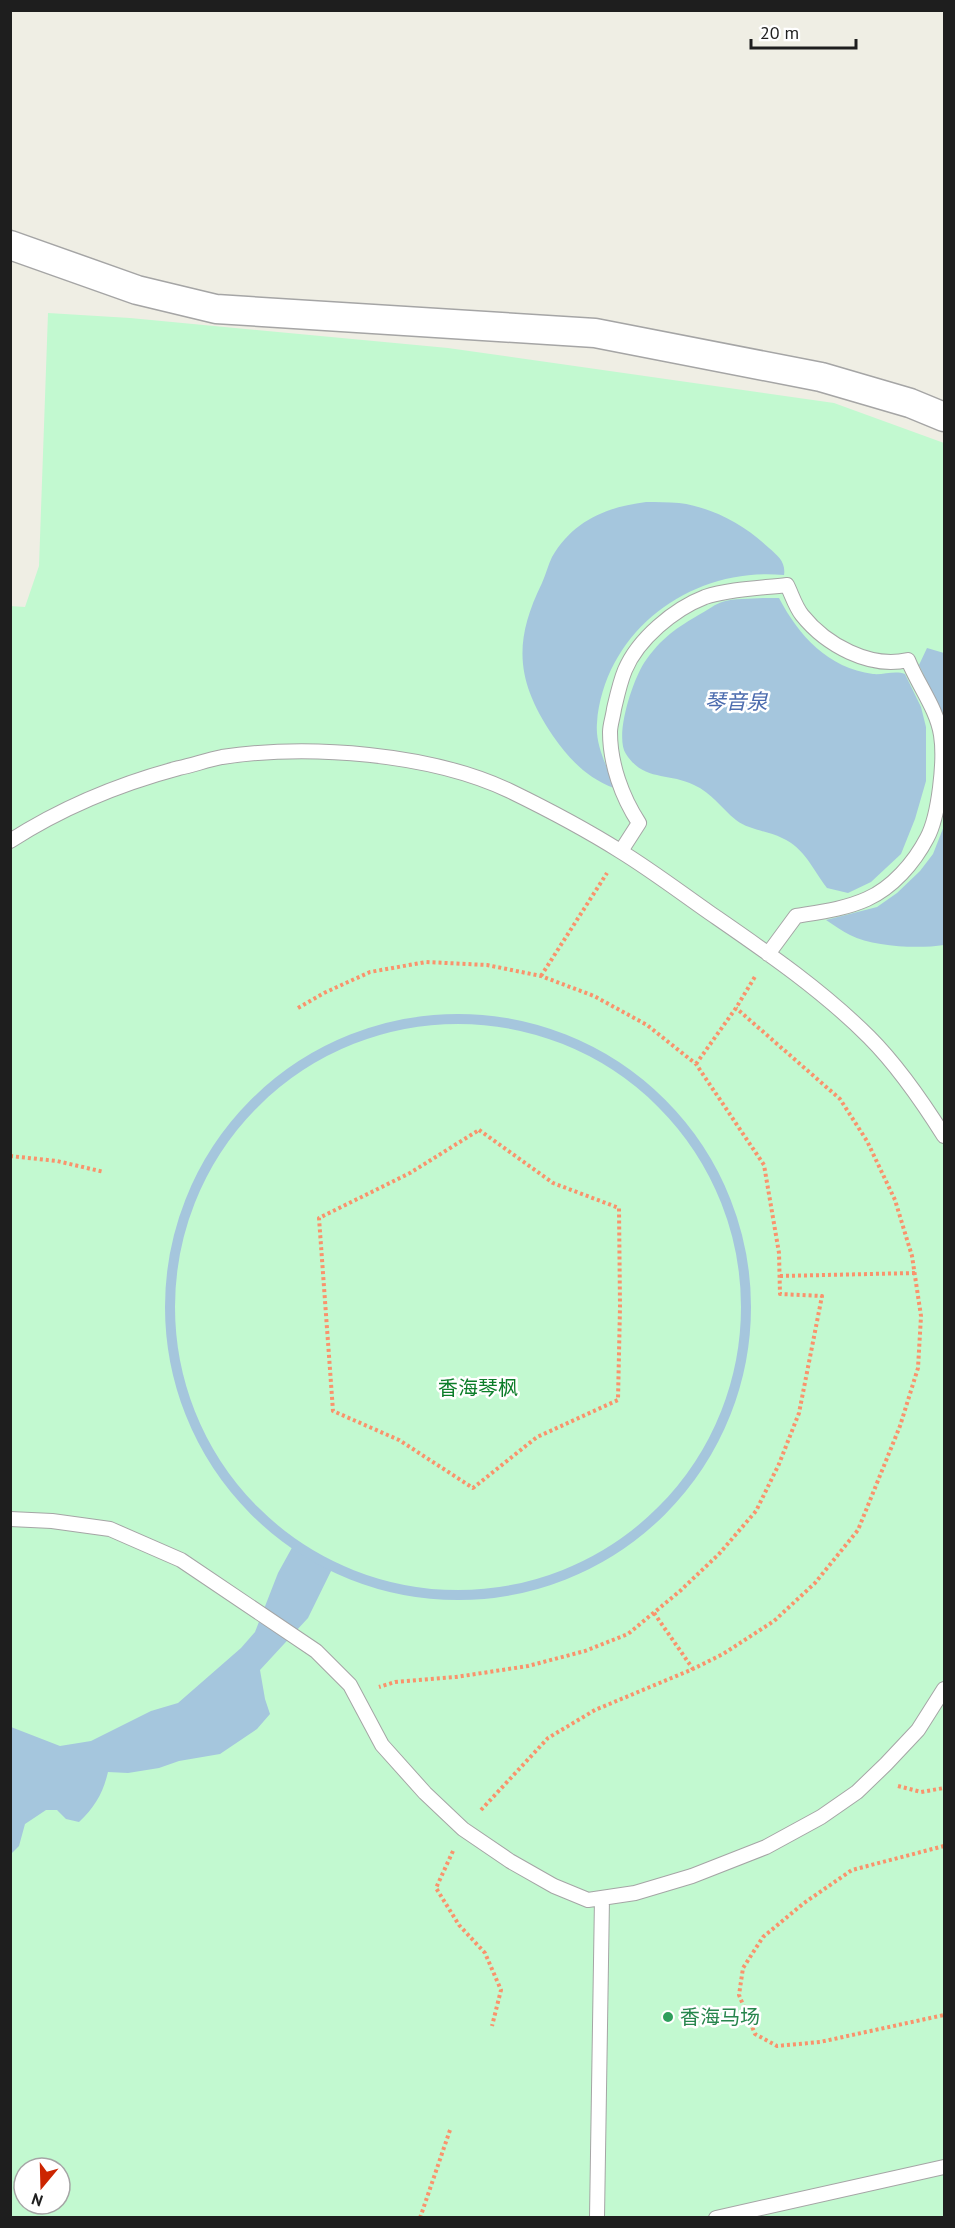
<svg xmlns="http://www.w3.org/2000/svg" width="955" height="2228" font-family="'PT Sans','Noto Sans SC',sans-serif">
<rect width="100%" height="100%" fill="#efeee4"/>
<path fill="#c2f9d0" fill-rule="evenodd" d="M48 313 130 318 448 348 834 403 944 443V2217H11L10 606 25 607 39 566ZM24 2168H60V2204H24Z"/>
<path fill="#a5c6dd" d="M646 502C657 502 668 502 679 503 712 507 745 525 769 548 778 556 786 562 784 575 693 566 605 629 597 723 595 747 608 766 614 788 587 778 570 760 553 736 516 681 513 642 542 583 546 574 548 565 552 557 573 521 606 507 646 502Z
M763 598H779C799 636 828 668 873 674 884 675 895 670 905 674L921 707 926 727V781L915 819 901 854 871 882 848 893 827 888C813 870 805 848 782 838 768 831 749 830 736 820 721 808 712 793 694 785 668 772 644 782 626 754 614 736 633 680 644 663 661 638 676 628 702 613 708 610 715 604 722 602 734 598 750 599 763 598Z
M927 648 944 653V717L919 665Z
M944 826V945C918 949 874 947 850 935 842 931 834 925 826 920L877 907 897 893 920 871 933 854Z
M294 1544 333 1567 308 1618 260 1670 265 1699 270 1714 257 1729 220 1754 179 1761 159 1768 128 1773 108 1772C103 1793 95 1807 79 1822L66 1819 57 1810H46L25 1824 19 1846 11 1854V1727L60 1746 91 1741 151 1711 178 1703 241 1648 255 1632 278 1573Z"/>
<g fill="none" stroke-linecap="round" stroke-linejoin="round">
<path stroke="#a5c6dd" stroke-width="10" d="M170 1307a288 288 0 1 1 576 0a288 288 0 1 1-576 0Z"/>
<defs>
<path id="service" d="M10 841C63 807 119 784 179 768 193 765 207 760 222 757 309 744 430 753 510 791 547 809 585 829 620 851 651 870 680 892 710 913 765 951 821 989 869 1037 898 1066 922 1101 944 1136
M621 851 639 823C622 797 610 764 610 732 610 725 613 717 614 709 617 696 620 682 625 670 638 639 674 609 705 597 729 589 762 588 787 585 792 595 795 606 802 615 826 645 870 669 908 660 918 685 937 709 941 735 945 760 939 816 927 838 914 863 892 888 867 899 845 909 820 912 796 916L768 954
M10 1519 52 1521 110 1529 181 1560 316 1651 350 1685 382 1745 425 1793 463 1829 510 1861 554 1886 588 1900 635 1893 692 1876 766 1847 821 1817 857 1792 886 1764 918 1730 944 1689
M597 2218 602 1898
M716 2218 944 2167"/>
<path id="minor" d="M10 245 137 290 216 309 595 333 821 377 910 403 944 417"/>
</defs>
<use href="#service" stroke="#a5a5a5" stroke-width="16"/>
<use href="#minor" stroke="#a5a5a5" stroke-width="31"/>
<path stroke="#f9936c" stroke-width="4" stroke-dasharray="3 3" stroke-linecap="butt" d="M541 976 607 873
M298 1008 324 993 370 972 426 962 487 965 541 976 594 996 647 1025 696 1064 764 1165 779 1253 780 1294 822 1296 799 1413 779 1464 756 1511 719 1554 680 1591 628 1634 585 1651 528 1666 456 1677 395 1682 379 1687
M696 1064 736 1008 756 975
M479 1130 553 1183 619 1208 620 1307 618 1400 537 1437 473 1488 399 1440 333 1411 319 1218 410 1173Z
M10 1156 57 1161 104 1172
M780 1276 915 1273
M654 1613 693 1669
M898 1786 921 1792 944 1788
M481 1810 548 1738 595 1710 693 1669 723 1654 774 1621 815 1583 858 1530 900 1426 918 1368 921 1316 912 1256 895 1200 867 1141 840 1099 736 1008
M944 1846 852 1870 804 1903 763 1937 743 1968 739 1995 755 2034 777 2046 820 2042 944 2015
M453 1851 436 1888 459 1925 485 1953 501 1990 492 2026
M420 2218 450 2130"/>
<use href="#service" stroke="#fff" stroke-width="14"/>
<use href="#minor" stroke="#fff" stroke-width="28"/>
</g>
<circle fill="#2e9e5b" stroke="#fff" stroke-width="2" cx="668" cy="2017" r="6"/>
<g text-anchor="middle" dominant-baseline="central" stroke-width="5" stroke-linejoin="round" paint-order="stroke">
<g font-size="20" fill="#0c7d29" stroke="#fff">
<text x="478" y="1388">香海琴枫</text>
</g>
<g font-size="20" fill="#27864d" stroke="#fff" text-anchor="start">
<text x="680" y="2017">香海马场</text>
</g>
<g font-size="21" font-style="italic" fill="#4b6bae" stroke="#fff">
<text x="736" y="701">琴音泉</text>
</g>
</g>
<rect width="955" height="2228" fill="none" stroke="#1e1e1e" stroke-width="24"/>
<g transform="translate(42 2186) rotate(199)"><circle r="28" fill="#ffffff" stroke="#a5a5a5" stroke-width="1.5"/>
<path d="M0-4.5L10 22L0 15L-10 22Z" fill="#cc2501"/>
<text y="-9" font-size="16" font-weight="bold" text-anchor="middle" fill="#1e1e1e">N</text>
</g>
<path d="M751 39v9h105v-9" fill="none" stroke="#1e1e1e" stroke-width="3"/>
<text x="760" y="39" font-size="18" fill="#1e1e1e" stroke="#ffffff" stroke-width="4.5" paint-order="stroke">20 m</text>
</svg>
